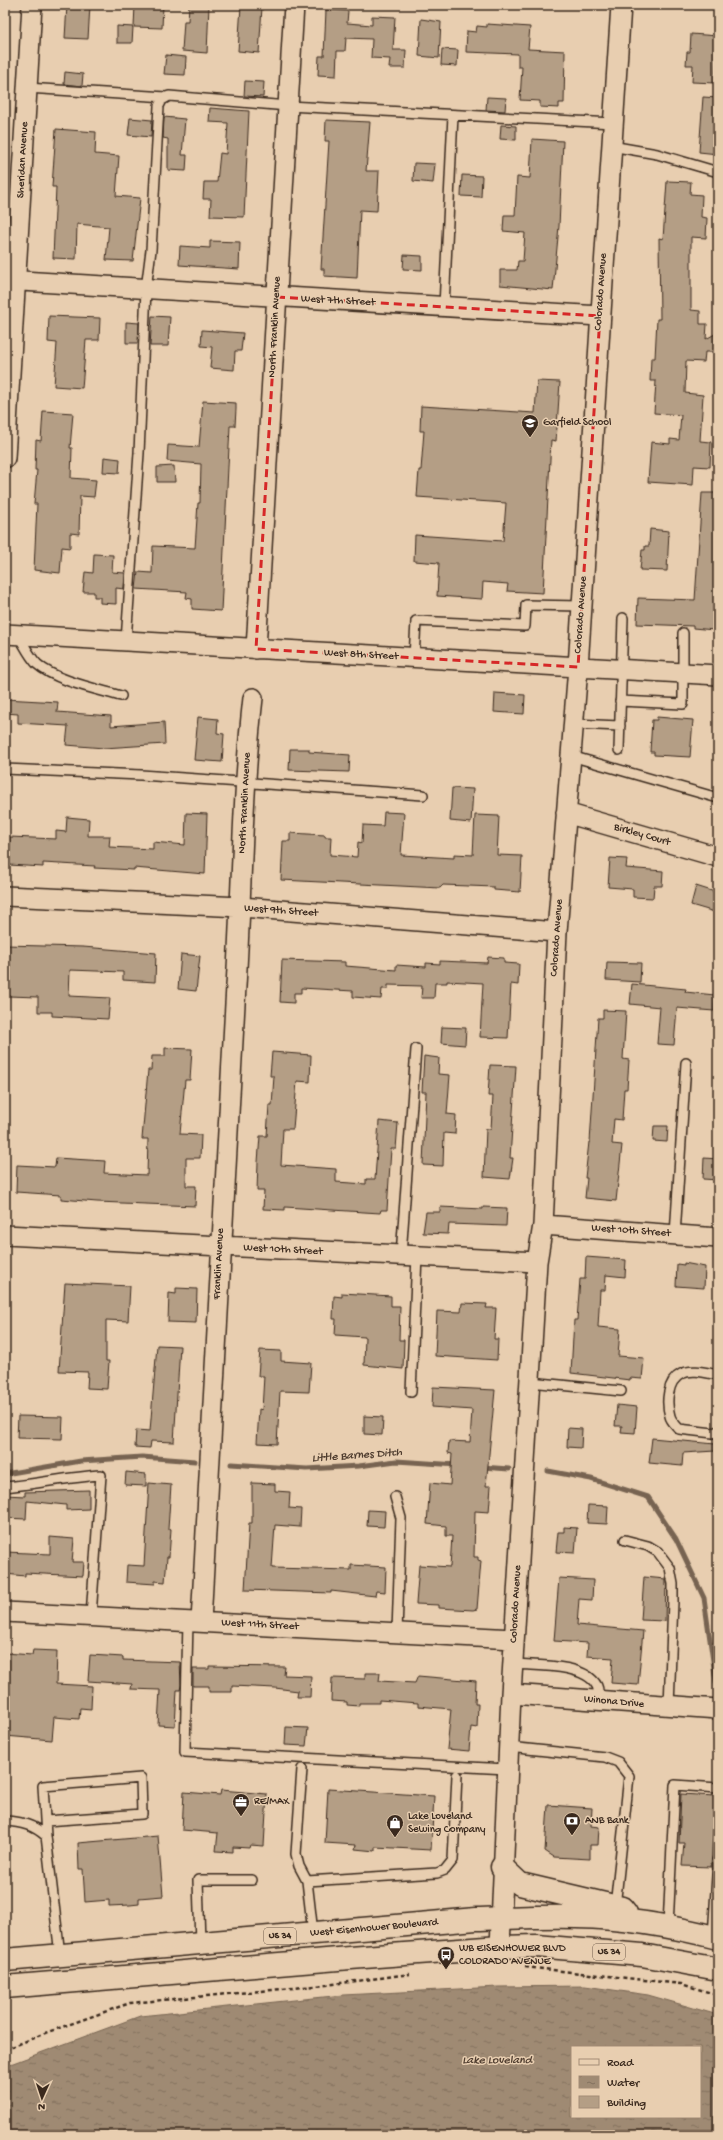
<svg xmlns="http://www.w3.org/2000/svg" width="723" height="2140" font-family="'Gochi Hand',sans-serif">
<defs>
<pattern id="water-ripples" width="26" height="14" patternUnits="userSpaceOnUse"><rect width="26" height="14" fill="#9f8a73"/><path d="M2 4q2-2 4 0t4 0M15 11q2-2 4 0t4 0" fill="none" stroke="#83715e"/></pattern>
</defs>
<rect width="100%" height="100%" fill="#e8ceb0"/>
<filter id="ink" filterUnits="userSpaceOnUse"><feTurbulence type="fractalNoise" baseFrequency=".025" numOctaves="2"/><feDisplacementMap in="SourceGraphic" scale="8" xChannelSelector="R" yChannelSelector="G"/><feConvolveMatrix kernelMatrix="1 2 1 2 8 2 1 2 1" color-interpolation-filters="sRGB"/></filter>
<g filter="url(#ink)">
<path fill="url(#water-ripples)" stroke="#776451" fill-rule="evenodd" d="M585 1986 648 1995 718 2015V2135H5V2066L140 2016 343 1995 498 1987ZM572 2047H700V2117H572Z"/>
<g fill="none" stroke-linecap="round" stroke-linejoin="round">
<path stroke="#776451" stroke-width="5" d="M231 1464 307 1469 359 1466 396 1461 458 1465
M482 1467 509 1469
M548 1471 591 1479 648 1497 676 1539 704 1598 718 1696
M5 1474 81 1461 142 1457 195 1461"/>
</g>
<path fill="#b49e85" stroke="#3b2a1e" d="M67 5H90L88 39 65 38Z
M135 5H163L162 28 134 27Z
M189 5H209L207 53 182 51 184 21H188Z
M241 6 262 7 259 53 238 51Z
M326 10 348 11 347 23 372 25V16L395 17 393 50H406L405 68H389L390 59 371 58 372 39 346 38 345 51H337L336 76 318 75 319 56H324Z
M421 19 441 22 439 58 419 56Z
M487 24 530 27 528 49 565 51 564 103H559V108L540 107V101L520 100 522 67H518V54L466 52 467 31 476 32 477 26 487 27Z
M117 26 133 27 132 43H117Z
M691 34 718 36 715 83 692 82 693 65H686L687 52H690Z
M442 49 458 50 457 66 441 65Z
M166 55 186 57 185 75 164 74Z
M65 72 83 74 82 86 64 84Z
M245 81 264 82 263 97 244 96Z
M487 97 506 98 505 111 486 110Z
M703 97 718 98V154L699 152Z
M210 108 249 111 244 217 210 216 211 199H203L204 182H217L220 153 226 154 228 123 209 122Z
M164 117 185 119 182 155H187L186 171 168 170V139L163 138Z
M130 118 152 120 151 137 128 135Z
M326 120 370 122 366 171H379L377 211 360 210 357 278 324 276V269H321L329 141H325Z
M501 125 516 126V140L500 139Z
M56 129 96 132 95 154 119 156 116 196 140 198 133 261 106 260 109 227 77 224 76 259 53 258 56 187H52Z
M532 139 563 141 559 226 553 290 500 285V270H517L518 261H523L525 233 503 231 504 215H515L517 177 530 178Z
M414 163 435 164 433 183 413 181Z
M462 175 482 176 481 197 461 196Z
M667 181 691 182 690 194 702 195 701 217 707 218 706 238 691 237V310L700 311V324H707L706 339 715 334 714 352H705L704 362 686 361 685 393 703 395 700 441 711 442 710 467 694 466 693 485 648 482 651 442 670 444V439L679 440 681 415 654 413 656 381H650L651 358H655L657 319H660L659 238 663 239Z
M210 241 240 242 239 269 179 265 180 246 210 248Z
M404 255 422 256V270L403 269Z
M49 316 100 318 99 340H86L82 388 54 386 57 343 48 342Z
M152 316 170 317 168 346H150Z
M126 322 139 323 138 343H126Z
M202 330 243 333 241 351H235L234 370 210 368 212 347 201 346Z
M537 381 560 382 556 441 551 440 543 593 507 591 508 584 483 582 482 599 437 596 439 563 414 561 415 535 503 541 506 503 417 497 419 470H421L424 431H420L421 406 535 413Z
M203 401 236 403V409L235 426H230L221 611 192 609V599L186 598 187 592 136 589 138 572 152 573 153 546 195 548 198 503H200L201 464 167 461 168 445 199 447Z
M43 411 73 413 70 448H72L71 478 96 480 94 497 80 496 79 534 70 533V548L62 547 60 573 34 570 37 504H34L37 470H35L36 440 41 441Z
M104 457 120 459 119 473 103 472Z
M174 466 175 482H157V467Z
M702 493H718L715 569H718V603H716L714 630 693 628V626L637 624 638 598 695 600Z
M650 529 669 531 667 571 640 570 642 550H645V546H649Z
M94 554 113 555 112 572 125 573 124 589 116 588V604L100 603V597H94V592H83L85 572 93 573Z
M495 693 525 695 524 714 494 712Z
M5 699 58 702 57 712 111 716V726L164 722 165 744 104 748 66 745 68 726 18 723V714L5 713Z
M198 717 218 719 217 733 224 734 222 762 194 760Z
M657 717 693 720 690 757 654 755V752H650L652 720H657Z
M290 749H309V752L350 755 349 772 289 770Z
M452 788 473 789 471 823 450 821Z
M384 812 404 813 401 855 454 858V854L473 855 475 815 499 816 497 855 522 856 520 892 494 890V887L443 885 440 888 281 880 283 841H290V833L325 835V837H331L330 855 357 857 358 842 362 843 363 825 383 826Z
M186 813 207 814 205 874 134 868V870L94 868 95 866 43 863V867L9 865 10 837 56 839V831L66 832 67 817 89 819 88 836H110L109 847 153 849V842L185 845Z
M610 858 627 859 626 868 663 871 662 886H654L653 898 633 897V889L608 887Z
M696 886 718 893V913L691 905Z
M5 945 83 947 156 953 155 982 123 980V972L70 970 69 996 110 998 108 1019 52 1016V1012H38V997L8 996 10 965 5 964Z
M181 954 200 956 196 991 178 989Z
M488 957 504 958V963L519 964 518 985 511 984 508 1038 480 1037 483 983 447 981V983H435L434 998H421L422 986 388 985V989H382L381 999 353 997V991L301 988V993H294V1003L280 1002 282 960 345 962V966L396 970V965L426 967V963L440 964V961L487 963Z
M607 962 641 963 640 982 606 980Z
M632 984 686 989 685 992 715 995 714 1011 677 1008 674 1045 657 1044 660 1007 630 1004Z
M603 1010 626 1011 623 1059 629 1060 627 1089H624L622 1120 614 1119 612 1144 622 1145 616 1201 585 1198 587 1178H585L589 1142H590L598 1018H603Z
M442 1027 466 1028 465 1045 441 1043Z
M165 1048 192 1049 190 1080H185L180 1134 201 1135 200 1158H186V1186H196L195 1206 97 1202 61 1199V1195L16 1192 17 1165 55 1167 56 1158 105 1161 104 1173 147 1175 148 1139H142L148 1070H151L152 1056H165Z
M272 1052 311 1055 310 1082 297 1081 293 1129H283L281 1165 336 1169V1182L366 1184V1179H375L379 1121 398 1123 396 1149H391L387 1210H381L380 1213 285 1207V1210L263 1209 264 1191H257L258 1162 260 1136H267L269 1105H272L274 1076H270Z
M424 1056 439 1058 438 1074 450 1075 447 1114 456 1115 455 1134 444 1133 443 1166 423 1165 426 1092H422Z
M490 1065 516 1066 510 1158H513L510 1179 484 1177 486 1129H491L493 1096H488Z
M654 1126H668L667 1142 653 1141Z
M704 1158 718 1159V1180L703 1179Z
M440 1207 483 1209V1207L507 1208 506 1226 449 1224 448 1234 423 1233 426 1212H440Z
M586 1257 626 1260 625 1277 606 1275 605 1290H600L598 1327 620 1329 618 1356 644 1358 642 1379 630 1378V1380L571 1373 574 1320H577L580 1279H585Z
M684 1263 705 1267 704 1288 676 1286 677 1264 684 1265Z
M65 1283 130 1286 128 1321 106 1320V1361H109L107 1389 87 1388 88 1372 59 1371Z
M176 1288 197 1289 196 1323 168 1322 169 1293 176 1294Z
M342 1293 391 1296V1306H400L399 1340H404L403 1369 364 1365 365 1337 335 1335 336 1319H333L334 1296 342 1297Z
M462 1303 487 1304 486 1308H496L494 1339H498L497 1360 435 1356 437 1311 461 1312Z
M157 1345 180 1346 174 1442 151 1441 150 1448 135 1447 136 1430 150 1431Z
M260 1350 281 1351V1361L311 1363 309 1392 280 1391 277 1444 257 1443 259 1409 262 1410 264 1376H258Z
M433 1387 495 1390 486 1486H491L489 1512 475 1511 474 1557H478V1560L481 1561 477 1609 473 1610 439 1608V1605L416 1604 419 1565 450 1567 452 1536H446V1526L427 1524 430 1483 450 1485 452 1454 448 1453 449 1441 470 1442 472 1410 432 1407Z
M617 1405 637 1407 635 1433 621 1432 622 1426H615Z
M18 1416 63 1417 62 1439 17 1438Z
M364 1416 383 1417 382 1435 364 1434Z
M568 1428 582 1429 581 1448 567 1447Z
M652 1438 715 1444V1451L683 1453 682 1466 649 1463Z
M126 1472 146 1474V1486L125 1485Z
M149 1483 171 1485 168 1529H171L169 1557H167L165 1582 155 1581V1584L126 1582 127 1565 144 1566Z
M252 1483 275 1484V1491L290 1492 289 1508 301 1509 300 1527 275 1525 272 1568 351 1570V1565L386 1567 385 1592 376 1591 375 1596 331 1591V1593L245 1590 249 1523H252Z
M89 1490V1509L66 1510V1505L27 1501 26 1519 5 1518V1495L25 1496V1492Z
M588 1505 608 1506 607 1524 587 1523Z
M368 1510 385 1511 384 1527 367 1526Z
M564 1527 577 1528 575 1553 556 1552 558 1532H564Z
M50 1537 74 1539 72 1562H84L83 1576 25 1573V1576L5 1574V1552L50 1554Z
M644 1577 666 1579 665 1621 641 1620Z
M559 1578 593 1580 592 1600 579 1599 577 1625 643 1631 638 1685 611 1683 613 1658 587 1656 588 1643 554 1641Z
M33 1650 57 1651 56 1684 92 1686 91 1709 80 1708 79 1719 54 1717 52 1740 5 1736V1653L32 1655Z
M90 1655 123 1657V1660L180 1662 181 1685 180 1690H177L175 1726 158 1725 160 1690 131 1689 132 1684 88 1681Z
M209 1666 285 1667 284 1675 311 1676 310 1697H297L298 1691 275 1688 232 1686V1692H209V1686H193V1669H209Z
M365 1673H380L379 1681 415 1683 418 1676 476 1681 475 1704H478L477 1728 471 1727 469 1751 447 1749 451 1709 418 1706V1703L379 1700V1703H359V1706L347 1705V1702L331 1701 332 1678 365 1679Z
M286 1727 308 1728 306 1746 285 1745Z
M328 1789 434 1796 431 1850 375 1847V1851L355 1849 356 1845 325 1843Z
M221 1790 267 1794 264 1846 250 1845 249 1848 233 1847V1852L216 1851 218 1833 182 1830 184 1792 220 1795Z
M681 1794 715 1796 711 1867 682 1866 684 1843H679Z
M548 1805 592 1808 591 1826 599 1827 598 1845H590V1859L554 1857 545 1851Z
M158 1836 163 1896 139 1898V1904L130 1905 109 1906V1900L85 1902 83 1869H79L78 1843Z"/>
<g fill="none" stroke-linecap="round" stroke-linejoin="round">
<defs>
<path id="lane" d="M27 88 166 97
M611 146 657 154 718 172
M444 307 453 115
M18 635C24 644 29 656 37 664 56 681 97 689 121 696
M126 641 139 453 146 289 151 250 159 106 162 100 169 96 288 106 613 123
M414 658 416 621 525 626 526 605 582 606
M620 701 683 704V633
M574 724 620 726
M619 750 623 618
M571 756 718 798
M5 769 141 775 423 795
M675 1235 686 1063
M401 1255 416 1049
M718 1375C707 1373 692 1368 681 1374 667 1381 666 1403 670 1416 671 1421 676 1425 679 1429L713 1433 718 1431
M530 1382 621 1391
M411 1392 417 1256
M5 1487C37 1484 69 1477 101 1475L91 1616
M395 1497 401 1518 397 1632
M625 1540 648 1546 658 1552 670 1568 673 1584V1601L669 1706
M188 1621 185 1752 507 1769
M513 1664C535 1666 585 1663 597 1686 599 1690 598 1696 597 1701
M508 1747 605 1757 618 1762 629 1776 615 1907
M302 1769 296 1854 299 1866 307 1881
M5 1821C21 1822 34 1825 46 1836
M46 1821 142 1814 141 1778 43 1786 46 1836 60 1955
M668 1926 675 1785 718 1788
M313 1933 307 1881 437 1873 445 1870 453 1860 457 1775
M713 1936 718 1860
M200 1943 198 1880H252"/>
<path id="street" d="M5 280 600 316
M5 458 32 5
M5 634 718 675
M256 649 294 5
M566 813 718 857
M5 896 241 907 557 932
M543 1225 718 1238
M5 1235 537 1262
M5 1612 514 1639
M201 1622C212 1410 223 1198 236 986 242 890 242 794 253 698
M511 1694 718 1709
M500 1947 511 1694 537 1262 543 1225 557 932 578 667 621 5"/>
<path id="highway" d="M502 1867 520 1884 622 1908 626 1913
M5 1960 476 1919C509 1918 543 1916 577 1917 624 1918 672 1926 718 1938
M5 1987 350 1958 500 1947 536 1946 642 1955 718 1969"/>
</defs>
<use href="#lane" stroke="#3b2a1e" stroke-width="12"/>
<use href="#street" stroke="#3b2a1e" stroke-width="22"/>
<use href="#highway" stroke="#3b2a1e" stroke-width="25"/>
<path stroke="#3b2a1e" stroke-width="2.5" stroke-dasharray="4 3" stroke-linecap="butt" d="M525 1967 681 1984 718 1995
M5 2050 45 2033 130 2003 326 1985 410 1974"/>
<use href="#lane" stroke="#e8ceb0" stroke-width="9"/>
<use href="#street" stroke="#e8ceb0" stroke-width="19"/>
<use href="#highway" stroke="#e8ceb0" stroke-width="22"/>
</g>
</g>
<path fill="none" stroke="#d62828" stroke-width="3" stroke-dasharray="8 5" stroke-linejoin="round" d="M277 297 600 316 578 667 256 649Z"/>
<defs>
<symbol id="school-pin" viewBox="-11 -11 22 30"><path d="M0 17L-7.5 6A9.5 9.5 0 1 1 7.5 6Z" fill="#3b2a1e" stroke="#e8ceb0"/><path d="M0-5L7-2L0 1L-7-2ZM-4 1L0 2.5L4 1V4Q0 6-4 4Z" fill="#fff"/></symbol>
<symbol id="office-pin" viewBox="-11 -11 22 30"><path d="M0 17L-7.5 6A9.5 9.5 0 1 1 7.5 6Z" fill="#3b2a1e" stroke="#e8ceb0"/><path d="M-6-3h4V-5.5h4V-3h4V5H-6ZM-1-4.5V-3h2v-1.5ZM-6 0V1H6V0Z" fill="#fff"/></symbol>
<symbol id="bank-pin" viewBox="-11 -11 22 30"><path d="M0 17L-7.5 6A9.5 9.5 0 1 1 7.5 6Z" fill="#3b2a1e" stroke="#e8ceb0"/><path d="M-6-4H6V4H-6ZM0-2.3a2.3 2.3 0 1 0 0 4.6a2.3 2.3 0 1 0 0-4.6Z" fill="#fff"/></symbol>
<symbol id="shop-pin" viewBox="-11 -11 22 30"><path d="M0 17L-7.5 6A9.5 9.5 0 1 1 7.5 6Z" fill="#3b2a1e" stroke="#e8ceb0"/><path d="M-5-2.5h2.3a2.7 3.5 0 0 1 5.4 0H5L5.5 6h-11ZM-1.5-2.5h3a1.5 2.3 0 0 0-3 0Z" fill="#fff"/></symbol>
<symbol id="bus-pin" viewBox="-11 -11 22 30"><path d="M0 17L-7.5 6A9.5 9.5 0 1 1 7.5 6Z" fill="#3b2a1e" stroke="#e8ceb0"/><path d="M-5-6H5V4H4V6H2V4H-2V6H-4V4H-5ZM-3.5-4V0h7V-4ZM-3.5 1.2v1.5H-2V1.2ZM2 1.2v1.5H3.5V1.2Z" fill="#fff"/></symbol>
</defs>
<g fill-rule="evenodd">
<use href="#school-pin" x="520" y="413" width="20" height="27"/>
<use href="#office-pin" x="231" y="1792" width="20" height="27"/>
<use href="#bank-pin" x="562" y="1811" width="20" height="27"/>
<use href="#shop-pin" x="385" y="1813" width="20" height="27"/>
<use href="#bus-pin" x="436" y="1945" width="20" height="27"/>
</g>
<g text-anchor="middle" dominant-baseline="central" stroke-width="3" stroke-linejoin="round" paint-order="stroke">
<g fill="#e8ceb0" stroke="#6f5b4a" stroke-width="1">
<rect x="264" y="1928" width="32" height="16" rx="3"/>
<rect x="593" y="1944" width="32" height="16" rx="3"/>
</g>
<g font-size="10" font-weight="bold" fill="#3b2a1e">
<text x="280" y="1936">US 34</text>
<text x="609" y="1952">US 34</text>
</g>
<g font-size="11" fill="#3b2a1e" stroke="#e8ceb0">
<text transform="translate(23 160) rotate(-87)">Sheridan Avenue</text>
<text transform="translate(601 292) rotate(-86)">Colorado Avenue</text>
<text transform="translate(338 301) rotate(3)">West 7th Street</text>
<text transform="translate(275 327) rotate(-87)">North Franklin Avenue</text>
<text transform="translate(581 615) rotate(-86)">Colorado Avenue</text>
<text transform="translate(361 655) rotate(3)">West 8th Street</text>
<text transform="translate(245 803) rotate(-87)">North Franklin Avenue</text>
<text transform="translate(642 835) rotate(16)">Birkley Court</text>
<text transform="translate(281 911) rotate(4)">West 9th Street</text>
<text transform="translate(557 938) rotate(-86)">Colorado Avenue</text>
<text transform="translate(631 1231) rotate(4)">West 10th Street</text>
<text transform="translate(283 1250) rotate(3)">West 10th Street</text>
<text transform="translate(219 1264) rotate(-87)">Franklin Avenue</text>
<text transform="translate(516 1604) rotate(-87)">Colorado Avenue</text>
<text transform="translate(260 1625) rotate(3)">West 11th Street</text>
<text transform="translate(614 1702) rotate(5)">Winona Drive</text>
<text transform="translate(374 1928) rotate(-5)">West Eisenhower Boulevard</text>
</g>
<g font-size="11" fill="#3b2a1e" stroke="#e8ceb0" text-anchor="start">
<text x="543" y="423">Garfield School</text>
<text x="254" y="1802">RE/MAX</text>
<text x="408" y="1817">Lake Loveland<tspan x="408" dy="13">Sewing Company</tspan></text>
<text x="585" y="1821">ANB Bank</text>
<text x="459" y="1949">WB EISENHOWER BLVD<tspan x="459" dy="13">COLORADO AVENUE</tspan></text>
</g>
<g font-size="12" font-style="italic" fill="#4f3d2f" stroke="#e8ceb0">
<text transform="translate(357 1456) rotate(-4)">Little Barnes Ditch</text>
<text x="497" y="2061">Lake Loveland</text>
</g>
</g>
<rect width="723" height="2140" fill="none" stroke="#e8ceb0" stroke-width="20"/>
<rect x="10" y="10" width="703" height="2120" fill="none" stroke="#3b2a1e" stroke-width="1.5" filter="url(#ink)"/>
<rect x="571" y="2046" width="130" height="72" fill="#e8ceb0" stroke="#a38c76"/>
<rect x="579" y="2059" width="20" height="6" fill="#e8ceb0" stroke="#a38c76"/>
<text x="607" y="2066" font-size="12" fill="#3b2a1e">Road</text>
<rect x="579" y="2076" width="20" height="12" fill="url(#water-ripples)" stroke="#a38c76"/>
<text x="607" y="2086" font-size="12" fill="#3b2a1e">Water</text>
<rect x="579" y="2096" width="20" height="12" fill="#b49e85" stroke="#a38c76"/>
<text x="607" y="2106" font-size="12" fill="#3b2a1e">Building</text>
<g transform="translate(42 2098) rotate(183)" stroke="#e8ceb0" stroke-width="3" paint-order="stroke">
<path d="M0-3L7 15L0 10L-7 15Z" fill="#3b2a1e"/>
<text y="-6" font-size="11" font-weight="bold" text-anchor="middle" fill="#3b2a1e">N</text>
</g>
</svg>
